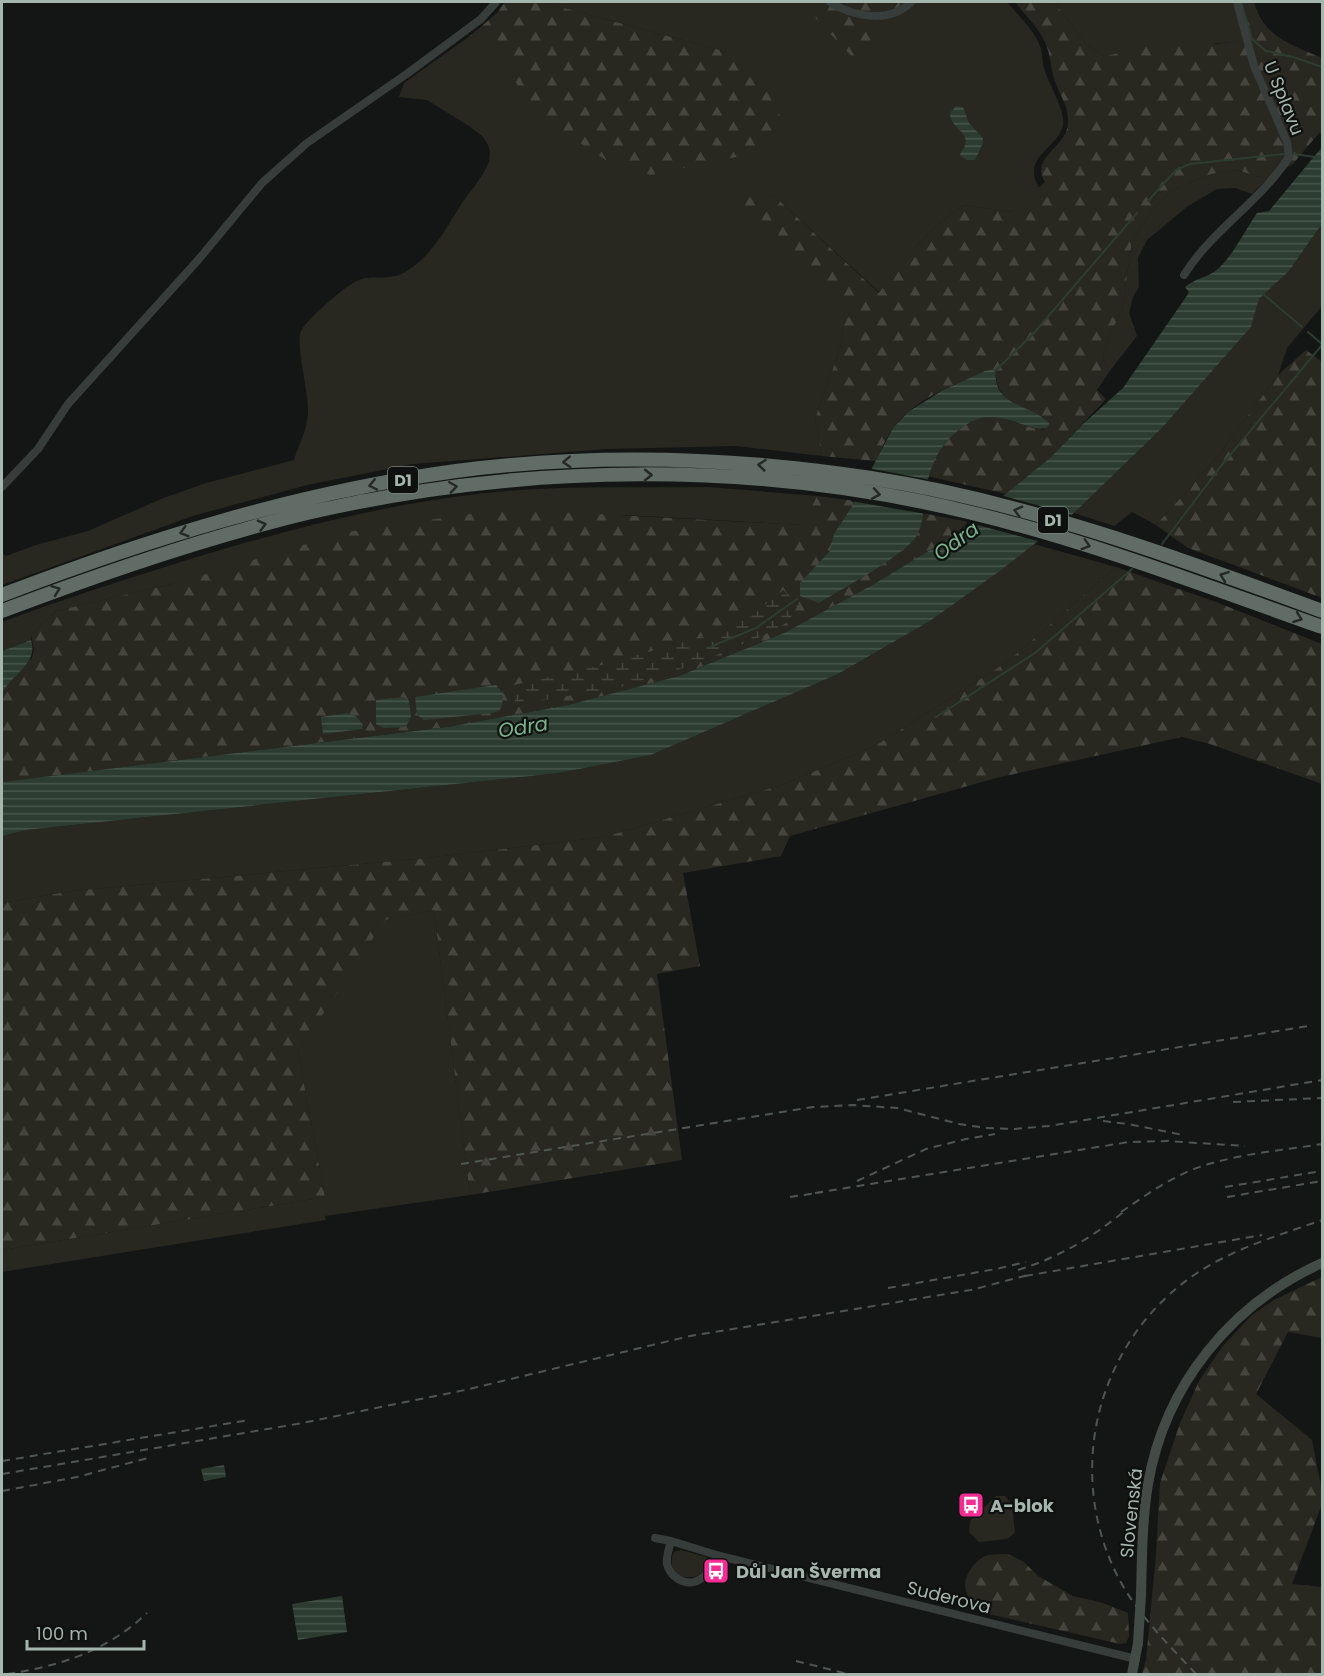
<svg xmlns="http://www.w3.org/2000/svg" width="1324" height="1676" font-family="Poppins,sans-serif">
<defs>
<pattern id="forest-firs" width="22" height="20" patternUnits="userSpaceOnUse" patternTransform="scale(1.5)"><rect width="22" height="20" fill="#292820"/><path d="M5 1l3.5 6h-7zM16 11l3.5 6h-7z" fill="#45453e"/></pattern>
<pattern id="wetland-marsh" width="20" height="14" patternUnits="userSpaceOnUse" patternTransform="scale(1.5)"><rect width="20" height="14" fill="#292820"/><path d="M1 5h8M5 5V1M11 12h8M15 12V8" fill="none" stroke="#45453e"/></pattern>
<pattern id="water-rules" width="6" height="5" patternUnits="userSpaceOnUse" patternTransform="scale(1.5)"><rect width="6" height="5" fill="#2c3c30"/><path d="M0 2.5h6" fill="none" stroke="#48564b"/></pattern>
</defs>
<rect width="100%" height="100%" fill="#141615"/>
<path fill="#292820" d="M542 2H838L846 6 898 8 904 2H1007C1018 15 1034 30 1040 46 1043 53 1042 61 1044 68 1048 83 1066 111 1063 125 1057 150 1021 156 1039 188L1012 212 963 205C956 212 949 216 941 222 916 243 897 267 880 293L772 194 734 199 861 305 845 318 840 349 815 419 822 456 736 446 607 449 413 464 307 485 193 516 2 585V553L6 556 36 545 88 531 161 499 206 483 294 460C299 444 308 428 308 412 309 394 295 342 301 331 306 320 348 283 359 280 375 274 390 282 407 271 433 255 448 225 464 200 473 188 483 176 489 162L490 151 488 145 482 136 469 126 427 100 399 97 404 83 470 36 727 52Z
M1054 2H1234L1244 41 1130 51 1105 56 1088 46Z
M1236 170 1267 179 1252 194 1235 188 1217 189 1188 206 1147 240 1138 258 1139 287 1133 297 1129 313 1137 336 1109 372 1103 358 1106 343 1122 310 1132 241 1152 210 1171 191 1211 174Z
M1322 224V306L1287 348 1278 375 1215 460 1156 525 1132 512 1114 526 1074 513 1162 428 1251 327 1259 299 1289 271Z
M708 487 817 496 804 525 625 515 176 583 56 611 31 635V640L2 651V622C55 602 110 584 165 567 270 534 377 505 486 493 560 485 635 488 708 487Z
M1034 544 1116 567 1007 662 875 746 782 785 604 837 427 858 72 891 2 903V836L26 830 559 773 651 755 838 674 930 621Z
M434 910 470 1195 325 1216 326 1220 2 1272V1250L325 1197 298 1052 384 920Z
M996 1496H1005L1012 1504 1015 1533 1007 1539 979 1542 969 1532 970 1521Z
M681 1550 706 1557 709 1559C704 1589 661 1579 674 1552Z"/>
<path fill="url(#forest-firs)" d="M505 2H542L727 52 761 77 782 120 771 139 741 156 651 175 607 161 530 109 497 46 496 38 470 36 497 13Z
M811 2H825L843 13 865 18C880 40 873 45 859 64L811 13Z
M838 2H904C886 21 858 11 838 2Z
M1015 2H1054L1088 46 1105 56 1170 42 1216 44 1249 40 1239 2H1254C1264 38 1291 44 1322 58V133H1319L1293 164 1267 179 1236 170 1211 174 1171 191 1152 210 1132 241 1122 310 1106 343 1103 358 1109 372 1097 390 1106 399 1050 458 1006 494 927 476C936 450 963 414 994 417 1011 419 1027 428 1044 430L1045 419C1019 408 995 401 996 369 961 381 917 396 894 427 886 437 881 450 876 461L822 456 815 419 840 349 845 318 860 305 840 300 798 269 751 215 733 198 772 194 879 293C897 267 916 243 941 222 949 216 956 212 963 205L1012 212 1045 182C1029 158 1068 146 1068 123 1069 108 1061 97 1056 84 1051 72 1051 59 1047 47 1041 30 1026 16 1015 2Z
M1306 350 1321 361 1322 359V598L1188 548 1156 525 1215 460 1278 375Z
M817 496 872 503 968 522 955 535 874 584 784 633 679 676 568 705 447 727 2 782V695L9 681 32 658 34 649 31 635 56 611 176 583 347 532 504 509 803 525Z
M1116 567 1216 602 1322 644V784L1210 744 1182 737 996 778 790 836 781 856 683 873 700 966 657 974 682 1160 470 1195 434 910 385 920 298 1052 325 1197 2 1250V903L72 891 427 858 604 837 782 785 875 746 1007 662Z
M1322 1277V1338L1288 1332 1256 1394 1312 1440 1322 1492V1504L1292 1584 1322 1587V1674H1142L1146 1660 1156 1555 1160 1483 1180 1423 1199 1381 1222 1347 1252 1315 1274 1300Z
M1008 1554 1024 1562 1038 1576 1073 1596 1103 1603 1128 1613 1129 1636 1126 1643 1120 1644 980 1612C965 1595 959 1585 973 1566 978 1560 982 1557 989 1555 995 1554 1002 1554 1008 1554Z"/>
<path fill="url(#wetland-marsh)" d="M783 590 799 604 788 622 760 637 690 666 621 687 515 705 514 685 602 665 698 638 749 618Z"/>
<path fill="url(#water-rules)" d="M956 106 963 107 969 123 983 138V143L975 160H967L960 155C961 151 964 149 965 145 970 132 949 127 950 113Z
M1322 147V224L1289 271 1259 299 1251 327 1162 428 1074 513 1001 570 930 621 838 674 651 755 559 773 26 830 2 836V782L447 727 568 705 679 676 784 633 874 584 955 535 1050 458 1083 424 1123 388 1186 297 1189 292 1185 287C1194 279 1205 278 1214 272 1231 260 1245 230 1257 213L1269 211Z
M996 369C992 407 1029 403 1049 423L1048 427C1033 436 999 405 969 423 939 441 928 467 925 500 923 512 923 524 917 535 906 555 840 590 819 603L800 596V583L830 551 834 534 851 508 893 428 908 412 943 390 985 371Z
M31 640C39 665 10 674 2 695V651Z
M496 685C504 693 504 700 500 710L492 713 424 720 417 715 415 697Z
M403 697 409 701 411 716 406 727 383 728 376 724V700Z
M347 713 357 717 363 725 362 729 323 734 321 717Z
M224 1465 226 1477 204 1481 201 1469Z
M342 1596 347 1632 298 1640 292 1604Z"/>
<path fill="#141615" d="M868 468 930 480 926 514 851 501Z
M1000 495 1040 506 1075 516 1042 542 966 522Z"/>
<g fill="none" stroke-linecap="round" stroke-linejoin="round">
<path stroke="#2c3c30" stroke-width="2" d="M1241 2 1252 39 1266 51 1293 57 1322 67
M1294 154 1315 157
M1148 201 1176 170 1190 164 1285 154
M1263 294 1302 327
M1308 332 1322 344
M995 371 1033 334 1137 213
M1162 544 1221 466 1322 345
M710 647 756 628 797 599
M936 717 1035 653 1132 569"/>
<path stroke="#373d3b" stroke-width="8" d="M830 2C853 17 890 24 911 2
M1184 275C1212 230 1260 202 1289 157L1287 142 1254 66 1237 2
M2 487 38 449 68 404 199 259 262 183 307 143 408 73 481 19 496 2
M655 1538 671 1541
M720 1556C714 1565 707 1576 697 1581 685 1586 670 1577 667 1564 666 1557 669 1548 671 1541L720 1556 1136 1659"/>
<path stroke="#434b47" stroke-width="10" d="M1141 1595C1142 1558 1142 1521 1148 1484 1165 1385 1231 1304 1322 1263
M1132 1674 1138 1643"/>
<path stroke="#616c67" stroke-width="14" d="M2 595C148 539 300 492 456 471 593 453 734 457 871 478 1026 502 1176 557 1322 611
M2 611C102 573 203 538 307 513 523 463 756 460 972 513 1092 542 1206 586 1322 627"/>
<path stroke="#4e5652" stroke-width="2" stroke-dasharray="8 6" stroke-linecap="butt" d="M857 1100 1308 1026
M1233 1102 1322 1098
M1103 1121 1128 1124 1183 1135
M461 1164 813 1107 853 1105 897 1108 959 1124 986 1128 1014 1129 1049 1126 1322 1080
M857 1181 926 1149 966 1139 995 1134
M1225 1187 1322 1171
M815 1193 1129 1142 1167 1141 1245 1146
M790 1197 823 1192
M1227 1197 1322 1181
M1121 1212C1143 1197 1164 1182 1189 1171 1231 1154 1279 1151 1322 1144
M1018 1270C1060 1257 1093 1237 1127 1209
M1025 1276 1262 1235
M888 1288 996 1269 1026 1262
M2 1461 249 1420
M2 1474 297 1424 465 1390 690 1336 971 1290 1032 1274
M2 1491 77 1477 148 1458
M796 1661 848 1674
M7 1674C60 1666 107 1651 147 1613
M1196 1674C1167 1643 1136 1613 1117 1575 1064 1469 1098 1339 1197 1273 1235 1248 1280 1235 1322 1220"/>
<path stroke="#434b47" stroke-width="10" d="M1138 1643 1141 1595"/>
</g>
<defs><path id="oneway-chevron" d="M-2-3.5L2.5 0L-2 3.5" fill="none" stroke-width="1.6" stroke-linecap="round" stroke-linejoin="round" transform="scale(1.5)"/></defs>
<g stroke="#242826">
<use href="#oneway-chevron" transform="translate(567 462) rotate(177)"/>
<use href="#oneway-chevron" transform="translate(762 465) rotate(-174)"/>
<use href="#oneway-chevron" transform="translate(648 475)"/>
<use href="#oneway-chevron" transform="translate(373 485) rotate(168)"/>
<use href="#oneway-chevron" transform="translate(453 487) rotate(-8)"/>
<use href="#oneway-chevron" transform="translate(876 494) rotate(10)"/>
<use href="#oneway-chevron" transform="translate(1018 511) rotate(-165)"/>
<use href="#oneway-chevron" transform="translate(262 525) rotate(-15)"/>
<use href="#oneway-chevron" transform="translate(184 532) rotate(163)"/>
<use href="#oneway-chevron" transform="translate(1086 545) rotate(17)"/>
<use href="#oneway-chevron" transform="translate(1224 576) rotate(-160)"/>
<use href="#oneway-chevron" transform="translate(56 590) rotate(-20)"/>
<use href="#oneway-chevron" transform="translate(1298 618) rotate(20)"/>
</g>
<defs>
<symbol id="bus-square" viewBox="-11 -11 22 22"><rect x="-9" y="-9" width="18" height="18" rx="4" fill="#f52c94" stroke="#0f1110"/><path d="M-5-6H5V4H4V6H2V4H-2V6H-4V4H-5ZM-3.5-4V0h7V-4ZM-3.5 1.2v1.5H-2V1.2ZM2 1.2v1.5H3.5V1.2Z" fill="#fff"/></symbol>
</defs>
<g fill-rule="evenodd">
<use href="#bus-square" x="956" y="1490" width="30" height="30"/>
<use href="#bus-square" x="701" y="1556" width="30" height="30"/>
</g>
<g text-anchor="middle" dominant-baseline="central" stroke-width="4.5" stroke-linejoin="round" paint-order="stroke">
<g fill="#0f1110" stroke="#78847f" stroke-width="1.5">
<rect x="388" y="467" width="30" height="26" rx="4.5"/>
<rect x="1038" y="507" width="30" height="26" rx="4.5"/>
</g>
<g font-size="16" font-weight="bold" fill="#a5b6ae">
<text x="403" y="480">D1</text>
<text x="1053" y="520">D1</text>
</g>
<g font-size="18" fill="#a5b6ae" stroke="#0f1110">
<text transform="translate(1284 98) rotate(68)">U Splavu</text>
<text transform="translate(1131 1513) rotate(-84)">Slovenská</text>
<text transform="translate(949 1597) rotate(14)">Suderova</text>
</g>
<g font-size="18" font-weight="bold" fill="#a5b6ae" stroke="#0f1110" text-anchor="start">
<text x="990" y="1505">A-blok</text>
<text x="736" y="1571">Důl Jan Šverma</text>
</g>
<g font-size="20" font-style="italic" fill="#7bb28b" stroke="#0f1110">
<text transform="translate(956 541) rotate(-36)">Odra</text>
<text transform="translate(523 727) rotate(-9)">Odra</text>
</g>
</g>
<rect width="1324" height="1676" fill="none" stroke="#a5b6ae" stroke-width="6"/>
<path d="M27 1640v9h117v-9" fill="none" stroke="#a5b6ae" stroke-width="3"/>
<text x="36" y="1640" font-size="18" fill="#a5b6ae" stroke="#0f1110" stroke-width="4.5" paint-order="stroke">100 m</text>
</svg>
